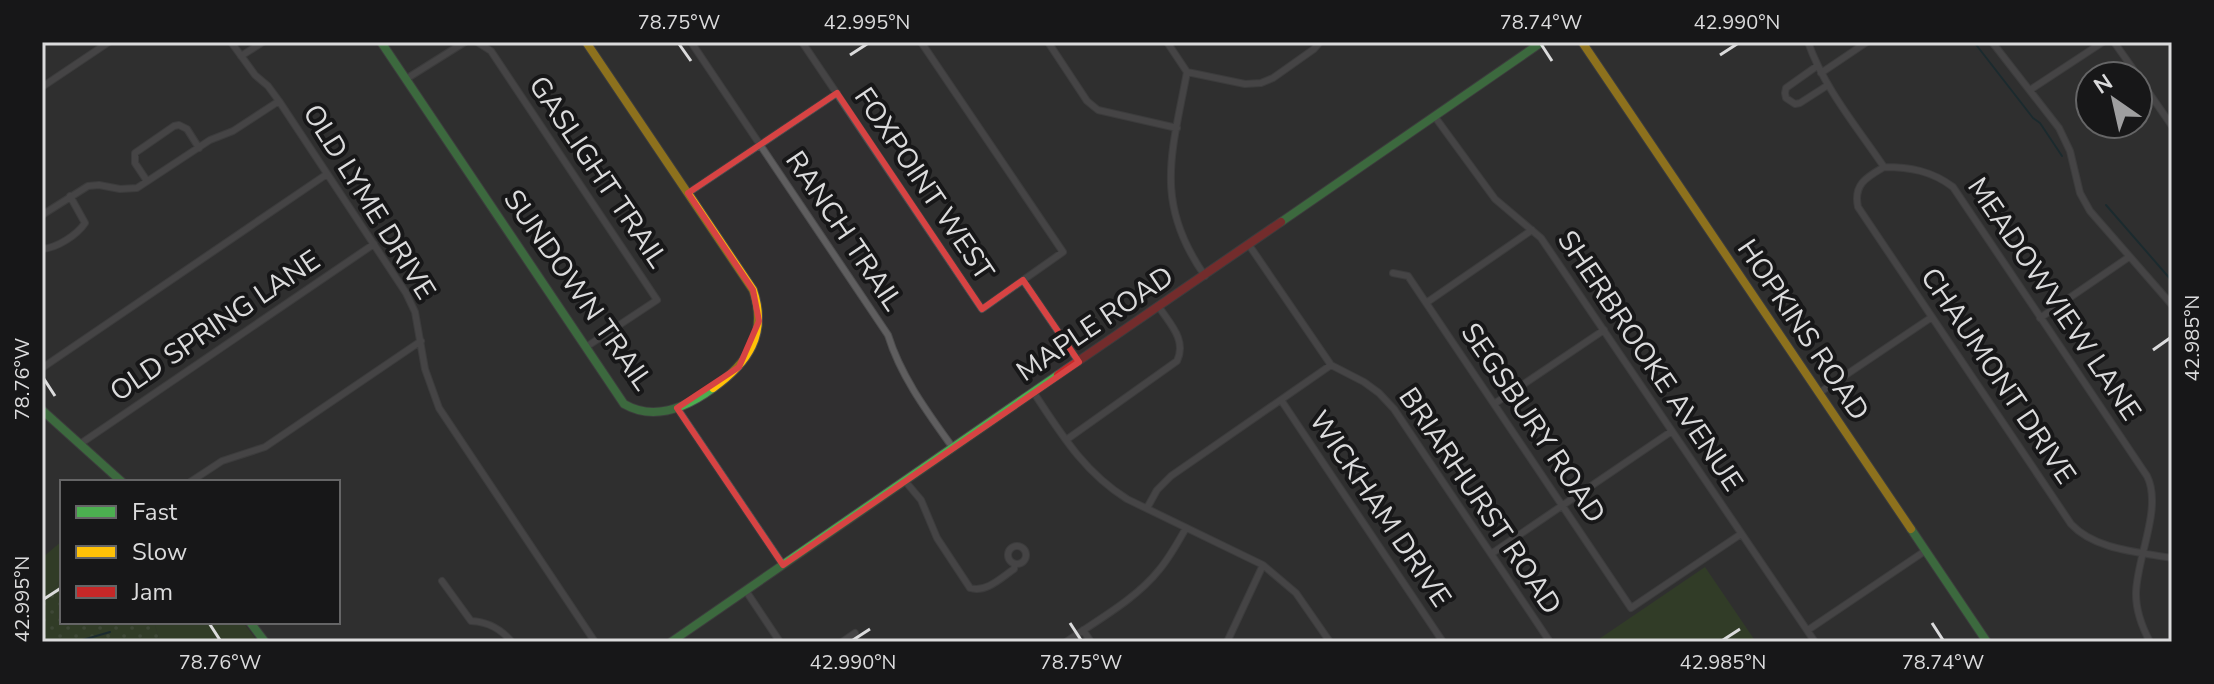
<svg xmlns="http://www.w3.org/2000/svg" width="2214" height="684" font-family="'Nunito Sans',sans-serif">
<defs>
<pattern id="grass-dots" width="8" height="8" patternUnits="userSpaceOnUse" patternTransform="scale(2)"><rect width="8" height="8" fill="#334c1e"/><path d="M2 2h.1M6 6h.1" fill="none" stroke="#50653e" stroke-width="1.8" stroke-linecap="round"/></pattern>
</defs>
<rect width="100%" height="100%" fill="#302f30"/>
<path fill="url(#grass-dots)" d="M62 577V622H154L160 642H42V602L46 600Z"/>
<path fill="#334c1e" d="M62 541V577L46 600 42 602V558Z
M1705 567 1756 642H1601L1599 639Z
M154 622H243L258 642H160Z"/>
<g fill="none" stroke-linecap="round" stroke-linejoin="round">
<path stroke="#04252d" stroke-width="2" d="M1974 42 2033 118 2040 123 2062 156
M2106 205 2172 281
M79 641 110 632"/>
<defs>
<path id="street" d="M231 42 255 75 268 86 279 101 406 293 415 312 425 369 439 408 595 642
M477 42 491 51 657 300 586 347
M691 42 888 335C901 377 928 413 953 448
M802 42 982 309 1063 252 921 42
M1048 42 1087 101 1098 110 1177 128
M1167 42 1187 72C1172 153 1153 202 1205 276
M1808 42C1824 88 1857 127 1884 167
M1992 42 2059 128 2070 151 2080 193 2090 211 2172 305
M2114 42 2138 76
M241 56 263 42
M1817 66 1786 88 1785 93 1786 98 1795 104 1800 103 1828 85
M1187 72 1245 84 1261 83 1273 78 1314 49 1320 42
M1821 73 1867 42
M2138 77 2172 126
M406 79 465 42
M42 87 109 42
M2030 90 2103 42
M1435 117 1495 199 1541 238 1815 642
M1884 167C1910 167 1932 171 1953 187L2147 476C2163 508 2136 559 2136 594 2136 611 2142 627 2150 642
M1884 167C1867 177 1853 184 1858 207L2071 524C2095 550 2139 552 2172 558
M147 181 135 163V153L174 126 179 125 187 129 199 148
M688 193 837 93
M42 215 88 186 99 185 120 189 137 188 210 140 233 131 279 101
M1249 245 1331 365 1364 382 1379 393 1394 409 1550 642
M42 249C57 248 77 235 85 223L70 196
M1393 273 1408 276 1631 608 1741 534
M1023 280 1079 362
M1426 303 1532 230
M2040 318 2129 257
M42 368 327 174
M1034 393C1061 434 1084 472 1127 499L1263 565 1296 593 1330 642
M1819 393 1932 317
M1281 400 1443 642
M1494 404 1604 330
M677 408 783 565
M1066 440 1177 361C1187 340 1170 324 1159 307
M80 444 374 244
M905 481 921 500 937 538 970 588C986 593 1001 578 1014 569L1015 564
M190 482 222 461 265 447 421 341
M1147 508 1157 490 1171 476 1331 365
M1008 555a9 9 0 1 1 18 0a9 9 0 1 1-18 0Z
M1491 554 1672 431
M442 581 471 621C489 622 501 629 512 642
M746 591 780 642
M1083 630 1091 642
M1808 630 1925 551
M842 642 855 633
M1066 642C1097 620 1135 600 1159 570 1170 557 1178 542 1186 528
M1227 642 1263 565"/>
<path id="fast" d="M381 42 624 404C655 422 687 407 713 388
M1281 222 1542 42
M42 410 122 482
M1911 529 1987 642
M250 622 265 642
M671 642 1058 375"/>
<path id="slow" d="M586 42 753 290C768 334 748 363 713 388
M1582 42 1911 529"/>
<path id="jam" d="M1058 375 1281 222"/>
</defs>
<use href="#street" stroke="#4b4b4c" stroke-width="8"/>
<use href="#fast" stroke="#4b4b4c" stroke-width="10"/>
<use href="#slow" stroke="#4b4b4c" stroke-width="10"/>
<use href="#jam" stroke="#4b4b4c" stroke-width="10"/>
<use href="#street" stroke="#5f5e5f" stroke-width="6"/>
<use href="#fast" stroke="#4caf50" stroke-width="8"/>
<use href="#slow" stroke="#ffc107" stroke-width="8"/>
<use href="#jam" stroke="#c62828" stroke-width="8"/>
</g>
<path d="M0 0H2214V684H0ZM837 93 982 309 1023 280 1079 362 783 565 677 408 739 367 759 321 753 290 688 193Z" fill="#302f30" fill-opacity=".55" fill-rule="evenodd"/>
<path fill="none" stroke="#d74343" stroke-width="6" stroke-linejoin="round" d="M837 93 982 309 1023 280 1079 362 783 565 677 408 739 367 759 321 753 290 688 193Z"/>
<path fill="none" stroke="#dbdbdc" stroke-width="3" d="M679 44 691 61M1541 44 1552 61M850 55 867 44M1720 55 1737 44M2153 350 2170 338M44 379 55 396M44 599 61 588M209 623 220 640M1070 623 1081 640M1932 623 1943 640M853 640 870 629M1723 640 1740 629"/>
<g text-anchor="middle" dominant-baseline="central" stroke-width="8" stroke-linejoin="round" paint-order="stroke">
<g font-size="28" fill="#dbdbdc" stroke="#171718">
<text transform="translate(598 172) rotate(56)">GASLIGHT TRAIL</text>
<text transform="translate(924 184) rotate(56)">FOXPOINT WEST</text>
<text transform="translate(369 202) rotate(58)">OLD LYME DRIVE</text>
<text transform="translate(844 231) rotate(56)">RANCH TRAIL</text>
<text transform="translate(578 290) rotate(55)">SUNDOWN TRAIL</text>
<text transform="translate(2054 299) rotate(56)">MEADOWVIEW LANE</text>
<text transform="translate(1095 324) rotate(-34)">MAPLE ROAD</text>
<text transform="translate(215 326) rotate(-34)">OLD SPRING LANE</text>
<text transform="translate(1803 330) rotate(56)">HOPKINS ROAD</text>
<text transform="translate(1650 361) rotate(56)">SHERBROOKE AVENUE</text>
<text transform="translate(1998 376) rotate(56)">CHAUMONT DRIVE</text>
<text transform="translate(1533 423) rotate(56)">SEGSBURY ROAD</text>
<text transform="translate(1480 501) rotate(56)">BRIARHURST ROAD</text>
<text transform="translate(1380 509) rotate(56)">WICKHAM DRIVE</text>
</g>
</g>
<rect width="2214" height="684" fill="none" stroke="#171718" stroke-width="88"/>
<rect x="60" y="480" width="280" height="144" fill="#171718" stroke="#656566" stroke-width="2"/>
<rect x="76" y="506" width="40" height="12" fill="#4caf50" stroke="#656566" stroke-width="2"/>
<text x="132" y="520" font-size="24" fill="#dbdbdc">Fast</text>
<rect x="76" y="546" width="40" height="12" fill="#ffc107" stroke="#656566" stroke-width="2"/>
<text x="132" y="560" font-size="24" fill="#dbdbdc">Slow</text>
<rect x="76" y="586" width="40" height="12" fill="#c62828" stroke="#656566" stroke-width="2"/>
<text x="132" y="600" font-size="24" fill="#dbdbdc">Jam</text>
<g transform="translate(2114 100) rotate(326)"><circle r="38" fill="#171718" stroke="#656566" stroke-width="2"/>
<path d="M0-6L14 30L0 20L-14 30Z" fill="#9f9fa0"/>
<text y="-12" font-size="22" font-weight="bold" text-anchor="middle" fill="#dbdbdc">N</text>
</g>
<rect x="44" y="44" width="2126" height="596" fill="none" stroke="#dbdbdc" stroke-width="3"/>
<g font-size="20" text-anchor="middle" fill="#dbdbdc">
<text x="679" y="29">78.75°W</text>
<text x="867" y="29">42.995°N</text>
<text x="1541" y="29">78.74°W</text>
<text x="1737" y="29">42.990°N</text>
<text transform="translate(2192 338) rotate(-90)" y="7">42.985°N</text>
<text transform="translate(22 379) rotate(-90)" y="7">78.76°W</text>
<text transform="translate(22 599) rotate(-90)" y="7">42.995°N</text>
<text x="220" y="669">78.76°W</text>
<text x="853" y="669">42.990°N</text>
<text x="1081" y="669">78.75°W</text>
<text x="1723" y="669">42.985°N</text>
<text x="1943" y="669">78.74°W</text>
</g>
</svg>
